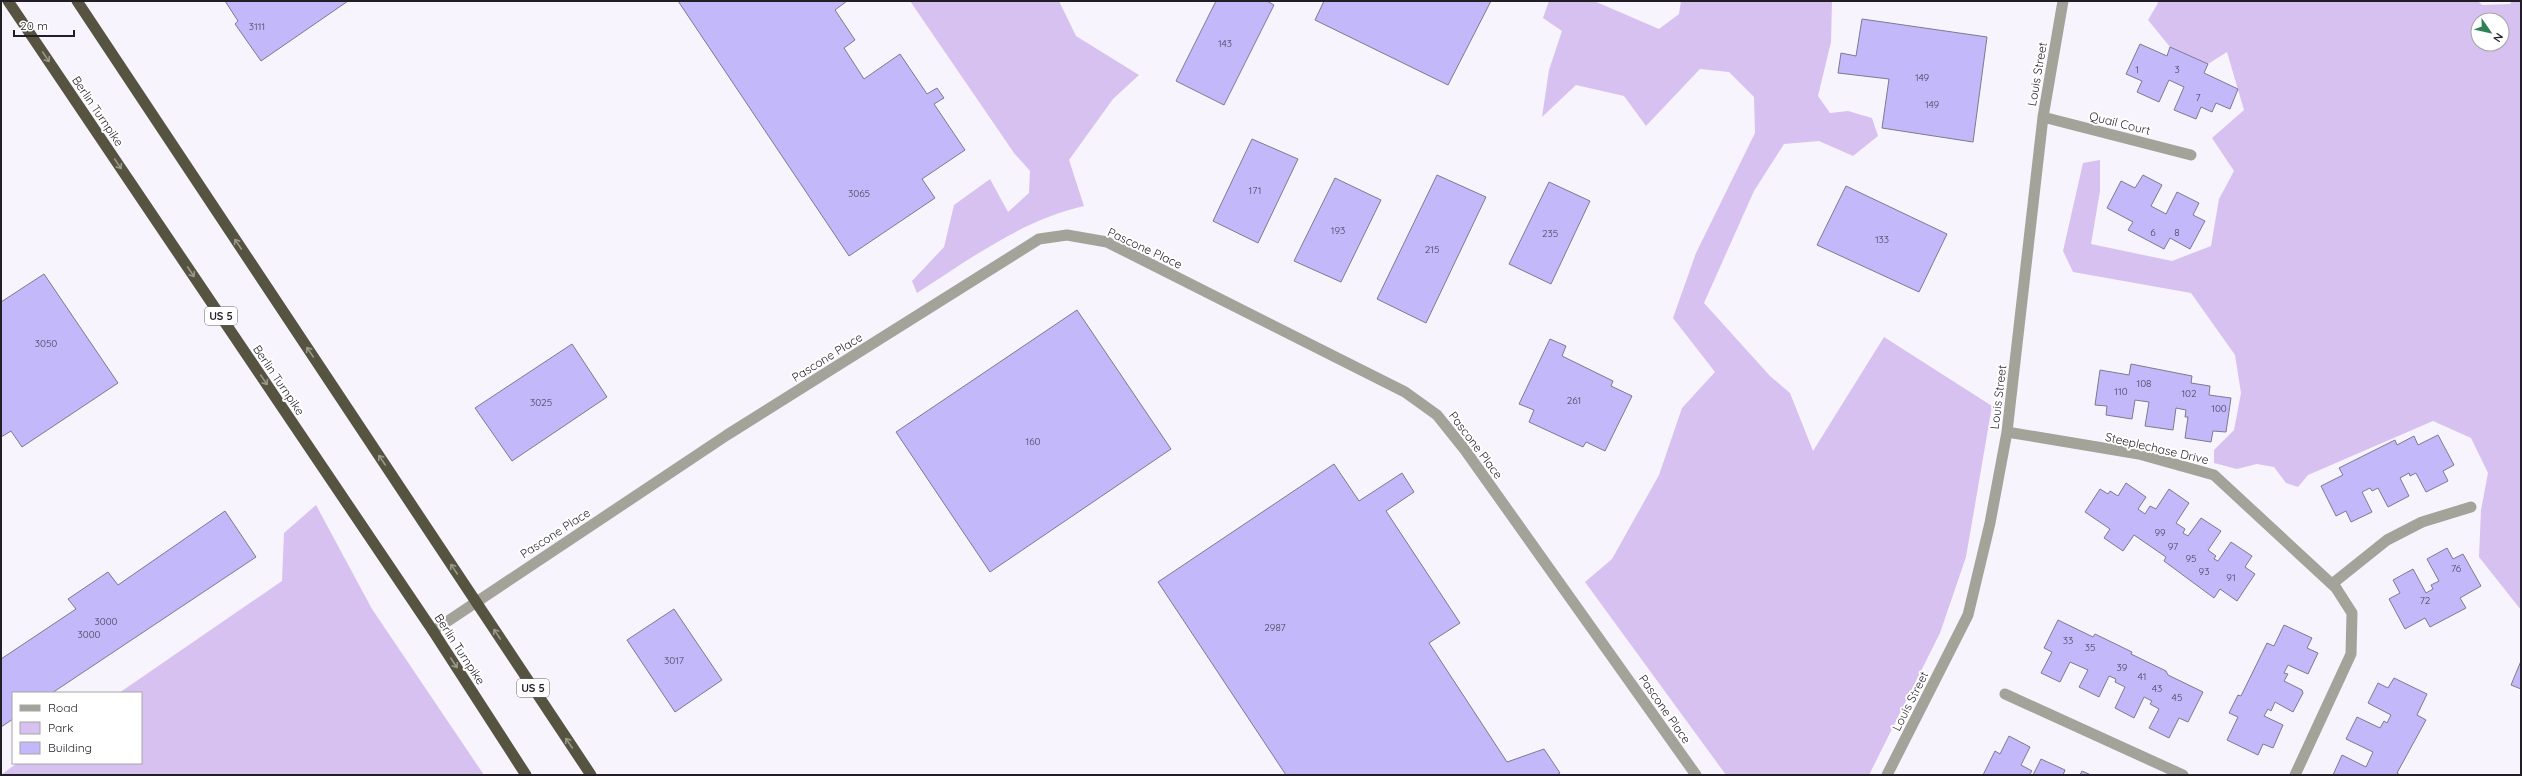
<svg xmlns="http://www.w3.org/2000/svg" width="2522" height="776" font-family="Quicksand,sans-serif">
<rect width="100%" height="100%" fill="#f8f4fd"/>
<path fill="#d7c1f1" fill-rule="evenodd" d="M910 1H1059L1076 36 1139 75 1113 99 1069 160 1084 206C1022 220 970 259 917 293L912 281 944 247 954 205 990 179 1008 212 1029 193 1030 171 1014 153Z
M1549 1H1594L1659 29 1679 14 1681 1H1832L1831 42 1818 96 1830 113 1848 111 1872 118 1878 136 1853 156 1819 141 1784 144 1754 191 1704 303 1770 376 1790 393 1813 451 1884 337 1992 406 1966 557 1940 633 1869 775H1726L1585 582 1612 559 1659 475 1682 408 1715 372 1673 318 1696 253 1755 133 1754 97 1729 72 1700 69 1646 126 1624 96 1576 85 1542 117 1549 70 1562 31 1543 18Z
M2156 1H2478L2482 5 2510 4 2512 1H2521V610L2479 557 2481 510 2488 473 2471 438 2433 421 2308 475 2298 487 2286 483 2274 467 2257 464 2237 469 2214 463V450L2234 430 2241 393 2235 355 2191 293 2073 272 2063 251 2083 163 2100 160V191L2091 244 2172 261 2211 246 2219 199 2234 171 2212 138 2244 110 2227 52 2208 64 2170 47 2148 20 2158 3ZM2478 20H2502V44H2478Z
M316 505 372 609 484 775H1L17 763H141V693H119L282 581 284 533Z"/>
<path fill="#c2b8fa" stroke="#7d7a8f" d="M225 1H348L261 61 235 24 238 21Z
M678 1H847L835 10 855 40 844 48 864 79 900 54 927 94 937 88 944 98 934 104 965 150 922 179 935 198 849 256Z
M1216 1H1267L1274 5 1224 105 1176 81Z
M1324 1H1491L1448 85 1315 20Z
M1862 19 1987 37 1973 142 1882 128 1889 79 1838 73 1841 53 1856 56Z
M2140 44 2167 56 2170 47 2208 64 2204 73 2238 89 2230 109 2216 103 2212 112 2201 107 2196 119 2174 110 2184 87 2169 80 2159 102 2137 92 2142 81 2126 74Z
M1252 139 1298 159 1258 243 1213 221Z
M1437 175 1486 197 1426 323 1377 299Z
M2143 175 2162 185 2151 206 2166 214 2177 192 2199 203 2193 215 2205 221 2190 249 2170 238 2164 249 2128 230 2133 222 2107 208 2121 181 2135 188Z
M1335 178 1381 200 1341 282 1294 261Z
M1549 182 1590 201 1551 284 1509 264Z
M1846 186 1947 234 1919 292 1817 245Z
M44 274 118 383 22 447 11 431 1 437V302Z
M1077 310 1171 449 990 572 896 432Z
M1550 339 1566 346 1562 356 1613 381 1611 386 1632 396 1605 451 1586 442 1583 447 1529 422 1534 410 1519 404Z
M572 344 607 397 512 461 475 408Z
M2131 364 2192 376 2191 383 2210 386 2209 395 2231 398 2226 432 2213 431 2211 442 2185 438 2188 417H2185L2186 410 2176 408 2173 430 2145 426 2149 402 2135 400 2132 419 2106 415 2107 406 2095 405 2100 370 2129 375Z
M2438 435 2454 465 2443 471 2448 481 2426 492 2416 473 2410 476 2409 473 2400 478 2409 496 2388 507 2378 488 2372 491 2370 488 2362 492 2372 512 2351 522 2346 511 2336 516 2321 486 2343 475 2339 468 2395 440 2397 445 2414 436 2418 445Z
M1334 464 1359 501 1402 473 1414 492 1386 511 1460 623 1429 643 1507 762 1544 749 1560 773 1557 775H1286L1158 582Z
M2126 483 2146 497 2138 509 2145 514 2150 506 2156 509 2169 489 2189 503 2176 523 2185 529 2183 533 2188 536 2201 518 2221 531 2208 550 2216 556 2214 559 2218 561 2231 542 2252 556 2245 567 2255 574 2237 601 2220 589 2214 598 2164 561 2166 557 2134 535 2123 551 2104 538 2110 529 2085 512 2100 489 2108 494 2110 491 2118 496Z
M225 511 256 557 52 693H13V719L1 727V659L76 609 68 599 108 572 118 585Z
M2447 548 2453 559 2463 554 2481 586 2460 598 2466 608 2430 627 2425 618 2405 629 2389 599 2400 593 2393 580 2413 569 2426 593 2433 589 2431 585 2439 581 2427 559Z
M674 609 722 680 675 712 627 640Z
M2058 620 2093 637 2095 634 2132 652 2131 654 2166 671 2168 675 2203 692 2188 722 2179 718 2169 738 2149 728 2159 709 2150 704 2152 701 2144 697 2134 718 2115 708 2125 687 2115 682 2116 679 2109 676 2099 697 2079 687 2088 670 2070 662 2060 682 2041 673 2052 652 2044 648Z
M2284 625 2312 638 2307 648 2318 653 2308 674 2288 665 2284 673 2288 674 2284 681 2302 690 2303 693 2293 712 2275 702 2271 711 2268 709 2264 716 2283 725 2273 748 2263 744 2258 755 2227 740 2238 717 2229 713 2238 695 2241 696 2267 643 2274 646Z
M2521 661V689L2511 685Z
M2394 678 2427 694 2417 715 2426 720 2397 773 2400 775H2333L2342 755 2366 767 2373 752 2346 739 2357 717 2380 728 2384 721 2387 723 2391 715 2368 703 2378 683 2388 688Z
M2009 736 2030 747 2021 765 2032 771 2029 775H1983L1995 751 2000 754Z
M2041 759 2065 770 2063 775H2033Z
M2082 771 2091 775H2080Z"/>
<g fill="none" stroke-linecap="round" stroke-linejoin="round">
<path stroke="#a4a399" stroke-width="11" d="M2043 117 2191 155
M2007 432 2139 454 2214 475 2336 588 2352 613 2351 654 2295 775
M2332 584 2387 540 2422 522 2471 507
M433 631 727 435 1039 239 1067 235 1107 242 1405 392 1437 415 1465 450 1696 775
M2005 694 2183 775
M1887 775 1968 615 1990 523 2007 432 2043 117 2063 1"/>
<path stroke="#565341" stroke-width="11" d="M8 1 433 631 526 775
M77 1 591 775"/>
</g>
<defs><path id="oneway-shaft" d="M-6 0H5M1.5-3L5.5 0L1.5 3" fill="none" stroke-width="1.6" stroke-linecap="round" stroke-linejoin="round"/></defs>
<g stroke="#9a988d">
<use href="#oneway-shaft" transform="translate(46 57) rotate(56)"/>
<use href="#oneway-shaft" transform="translate(118 164) rotate(56)"/>
<use href="#oneway-shaft" transform="translate(238 244) rotate(-124)"/>
<use href="#oneway-shaft" transform="translate(191 272) rotate(56)"/>
<use href="#oneway-shaft" transform="translate(310 352) rotate(-124)"/>
<use href="#oneway-shaft" transform="translate(264 380) rotate(56)"/>
<use href="#oneway-shaft" transform="translate(382 460) rotate(-124)"/>
<use href="#oneway-shaft" transform="translate(454 569) rotate(-124)"/>
<use href="#oneway-shaft" transform="translate(497 634) rotate(-124)"/>
<use href="#oneway-shaft" transform="translate(454 663) rotate(57)"/>
<use href="#oneway-shaft" transform="translate(569 743) rotate(-124)"/>
</g>
<g text-anchor="middle" dominant-baseline="central" stroke-width="4" stroke-linejoin="round" paint-order="stroke">
<g font-size="10" fill="#49445b">
<text x="257" y="26">3111</text>
<text x="1225" y="43">143</text>
<text x="2137" y="69">1</text>
<text x="2177" y="69">3</text>
<text x="1922" y="77">149</text>
<text x="2198" y="97">7</text>
<text x="1932" y="104">149</text>
<text x="1255" y="190">171</text>
<text x="859" y="193">3065</text>
<text x="1338" y="230">193</text>
<text x="2153" y="232">6</text>
<text x="2177" y="232">8</text>
<text x="1550" y="233">235</text>
<text x="1882" y="239">133</text>
<text x="1432" y="249">215</text>
<text x="46" y="343">3050</text>
<text x="2144" y="383">108</text>
<text x="2121" y="391">110</text>
<text x="2189" y="393">102</text>
<text x="1574" y="400">261</text>
<text x="541" y="402">3025</text>
<text x="2219" y="408">100</text>
<text x="1033" y="441">160</text>
<text x="2160" y="532">99</text>
<text x="2173" y="546">97</text>
<text x="2191" y="558">95</text>
<text x="2456" y="568">76</text>
<text x="2204" y="571">93</text>
<text x="2231" y="577">91</text>
<text x="2425" y="600">72</text>
<text x="106" y="621">3000</text>
<text x="1275" y="627">2987</text>
<text x="89" y="634">3000</text>
<text x="2068" y="640">33</text>
<text x="2090" y="647">35</text>
<text x="674" y="660">3017</text>
<text x="2122" y="667">39</text>
<text x="2142" y="676">41</text>
<text x="2157" y="688">43</text>
<text x="2177" y="697">45</text>
</g>
<g fill="#fff" stroke="#646267" stroke-width="1">
<rect x="205" y="307" width="32" height="18" rx="3"/>
<rect x="517" y="679" width="32" height="18" rx="3"/>
</g>
<g font-size="11" font-weight="bold" fill="#211e26">
<text x="221" y="316">US 5</text>
<text x="533" y="688">US 5</text>
</g>
<g font-size="12" fill="#211e26" stroke="#fff">
<text transform="translate(2037 74) rotate(-80)">Louis Street</text>
<text transform="translate(98 111) rotate(56)">Berlin Turnpike</text>
<text transform="translate(2120 123) rotate(14)">Quail Court</text>
<text transform="translate(1145 248) rotate(25)">Pascone Place</text>
<text transform="translate(827 357) rotate(-32)">Pascone Place</text>
<text transform="translate(279 380) rotate(56)">Berlin Turnpike</text>
<text transform="translate(1998 397) rotate(-83)">Louis Street</text>
<text transform="translate(1476 445) rotate(53)">Pascone Place</text>
<text transform="translate(2157 448) rotate(13)">Steeplechase Drive</text>
<text transform="translate(555 533) rotate(-33)">Pascone Place</text>
<text transform="translate(460 649) rotate(57)">Berlin Turnpike</text>
<text transform="translate(1910 701) rotate(-63)">Louis Street</text>
<text transform="translate(1665 709) rotate(55)">Pascone Place</text>
</g>
</g>
<rect width="2522" height="776" fill="none" stroke="#211e26" stroke-width="4"/>
<rect x="12" y="692" width="130" height="72" fill="#ffffff" stroke="#a6a5a8"/>
<rect x="20" y="705" width="20" height="6" fill="#a4a399" stroke="#a6a5a8"/>
<text x="48" y="712" font-size="12" fill="#211e26">Road</text>
<rect x="20" y="722" width="20" height="12" fill="#d7c1f1" stroke="#a6a5a8"/>
<text x="48" y="732" font-size="12" fill="#211e26">Park</text>
<rect x="20" y="742" width="20" height="12" fill="#c2b8fa" stroke="#a6a5a8"/>
<text x="48" y="752" font-size="12" fill="#211e26">Building</text>
<g transform="translate(2490 32) rotate(124)"><circle r="19" fill="#ffffff" stroke="#a6a5a8"/>
<path d="M0-3L7 15L0 10L-7 15Z" fill="#2d8255"/>
<text y="-6" font-size="11" font-weight="bold" text-anchor="middle" fill="#211e26">N</text>
</g>
<path d="M14 30v6h60v-6" fill="none" stroke="#211e26" stroke-width="2"/>
<text x="20" y="30" font-size="12" fill="#211e26" stroke="#ffffff" stroke-width="3" paint-order="stroke">20 m</text>
</svg>
